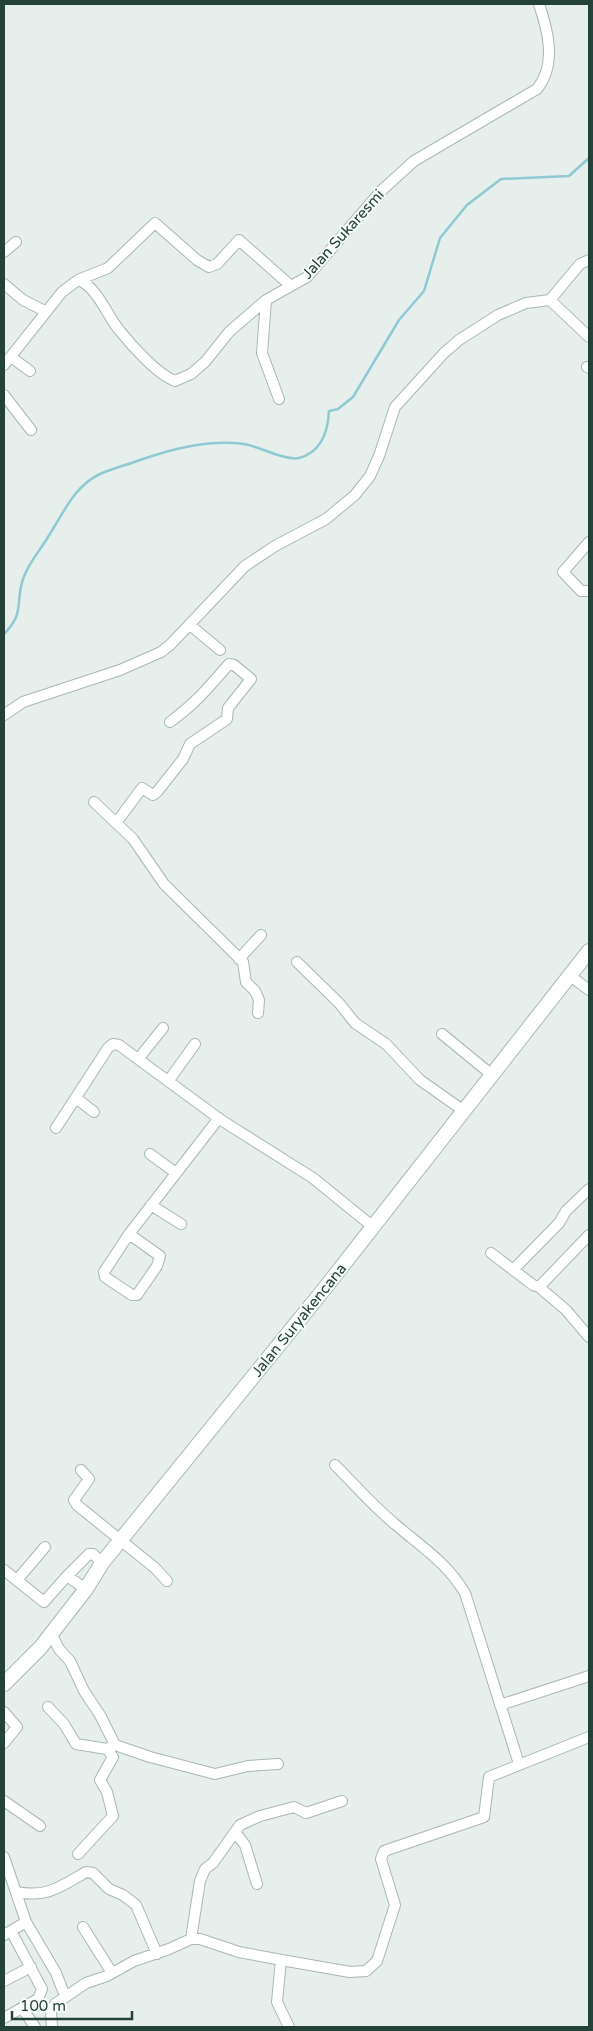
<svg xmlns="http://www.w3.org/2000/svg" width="593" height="2031" font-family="'Varela Round',sans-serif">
<rect width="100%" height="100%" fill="#e6efeb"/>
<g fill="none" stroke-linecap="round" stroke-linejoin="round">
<path stroke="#8ec9d4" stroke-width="2.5" d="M4 634C25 613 15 604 23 579 29 562 39 552 48 537 63 514 74 486 100 474 113 468 127 465 140 460 172 449 209 439 244 444 258 446 285 461 299 458 322 452 328 431 329 411L338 409 353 397 399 320 424 291 440 238 467 205 501 179 569 176 589 158"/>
<defs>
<path id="street" d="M4 252 16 242
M78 280 108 268 155 223 197 260 209 267 217 264 239 240 291 286
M4 284 23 300 45 311
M266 300 262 353 279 399
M550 300 580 264 589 260
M11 357 30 371
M4 365 62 292 78 280C97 286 107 316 120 331 132 346 157 374 175 381L191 374 205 362 229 332 266 300 307 277 381 191 414 161 537 89C557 64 548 31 539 4
M587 367 589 368
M4 395 31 430
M589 542 563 572 581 591H589
M190 625 220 650
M4 715 23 702 120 670 161 652 170 645 245 566 275 546 326 519 355 495 370 476 379 456 395 407 444 353 459 340 498 315 526 303 550 300 589 337
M94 802 133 839 164 884 243 962 246 982 255 991 259 1000 258 1013
M116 823 142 788 153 795 157 792 183 759 190 744 227 719 228 708 251 679 234 665 229 664C207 689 197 702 170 722
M239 959 261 935
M297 962 339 1003 355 1023 386 1044 420 1080 464 1111
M569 975 589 990
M442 1034 492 1075
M139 1058 163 1028
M169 1080 195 1044
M76 1098 94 1112
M56 1128 108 1048 113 1044 119 1045 221 1120 313 1178 372 1226
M150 1154 176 1173
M151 1205 181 1224
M129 1234 160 1256 157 1266 137 1295H132L105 1277 104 1272 129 1234 219 1118
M491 1253 533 1285 539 1287 589 1235
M514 1269 559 1223 566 1211 589 1189
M539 1287 566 1310 589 1337
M335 1465C355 1485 374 1507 396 1525 423 1548 446 1562 465 1593L519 1764
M81 1470 89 1479 74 1500 77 1505 155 1568 167 1581
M4 1570 44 1602 67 1576 86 1589
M67 1576 89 1554H93L102 1563
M17 1580 45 1547
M51 1633 59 1649 70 1661 84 1691 100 1715 115 1745 150 1757 215 1774 248 1766 278 1764
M500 1705 589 1676
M48 1707 64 1724 76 1744 107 1749
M4 1712 17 1727 4 1743
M4 1801 40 1826
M235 1832 245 1845 257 1884
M78 1854 113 1816 107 1792 100 1780 113 1757 107 1749 115 1745
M4 1857 26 1922 56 1973 63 1991 67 1996
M16 1892C47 1898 60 1887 86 1872L93 1873 109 1889 123 1895 136 1905 157 1954
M83 1927 112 1973
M4 1935 26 1922
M191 1939 200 1881 205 1869 213 1863 240 1825 260 1816 294 1807 306 1813 342 1801
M281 1960 277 2002 289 2027
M4 1981 31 1967
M22 2008 35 2027
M4 2018 38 1999 42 1989 11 1931
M52 2027 51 2012 55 2004 86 1983 107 1976 134 1961 169 1949 191 1939H200L239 1952 287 1961 350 1972 366 1971 377 1961 395 1905 381 1859 384 1851 484 1817 489 1777 589 1737"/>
<path id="secondary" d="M4 1684 41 1647 86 1589 102 1563 325 1288 589 951"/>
</defs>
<use href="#street" stroke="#a8b8b2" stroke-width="12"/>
<use href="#secondary" stroke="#a4bbb3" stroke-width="16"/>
<use href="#street" stroke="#fff" stroke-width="10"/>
<use href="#secondary" stroke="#fff" stroke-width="14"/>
</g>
<g text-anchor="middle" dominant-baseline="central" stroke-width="4" stroke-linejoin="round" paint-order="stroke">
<g font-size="15" fill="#24423a" stroke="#f7fbf9">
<text transform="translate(343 234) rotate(-48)">Jalan Sukaresmi</text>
<text transform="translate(299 1320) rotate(-51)">Jalan Suryakencana</text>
</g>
</g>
<rect width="593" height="2031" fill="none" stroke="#24423a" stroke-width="10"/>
<path d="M12 2011v8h120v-8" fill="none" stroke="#24423a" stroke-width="2.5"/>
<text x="20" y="2011" font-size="15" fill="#24423a" stroke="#f7fbf9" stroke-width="4" paint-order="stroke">100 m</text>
</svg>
